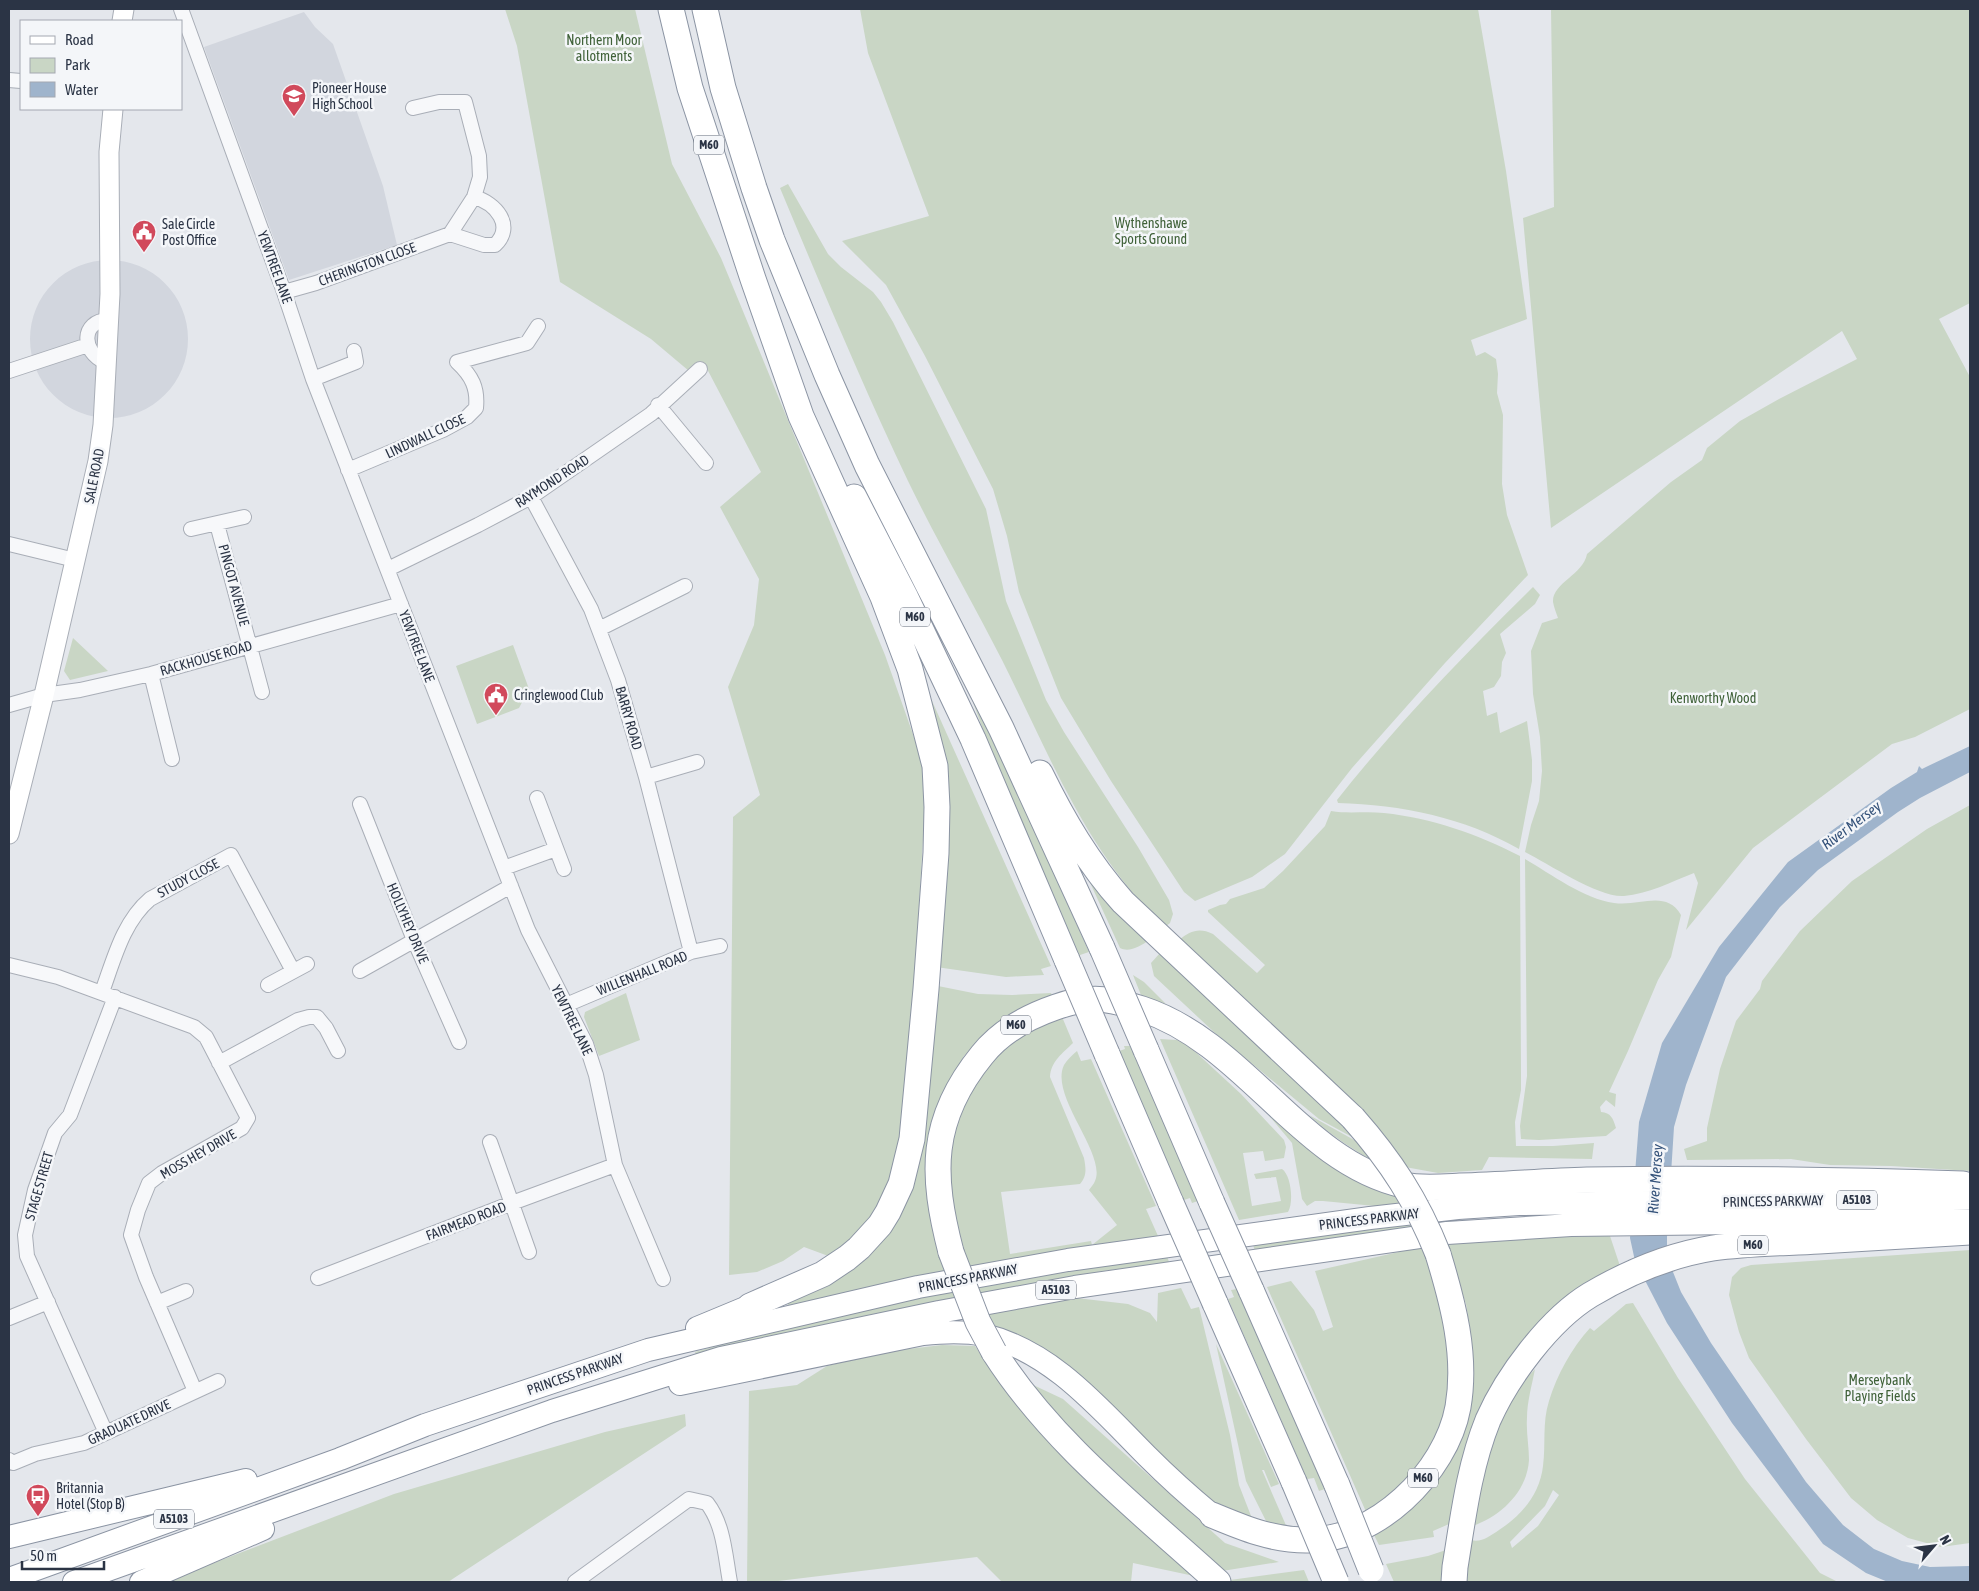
<svg xmlns="http://www.w3.org/2000/svg" width="1979" height="1591" font-family="'Asap Condensed',sans-serif">
<rect width="100%" height="100%" fill="#e4e7ec"/>
<path fill="#d2d6de" d="M304 12 315 27 333 44 383 186 397 245 289 280 204 47Z
M30 339a79 79 0 1 1 158 0a79 79 0 1 1-158 0Z"/>
<path fill="#c9d6c5" fill-rule="evenodd" d="M505 9H635L672 164 721 258 885 655 927 774 904 1153 870 1221 831 1257 804 1247 783 1261 757 1272 729 1275 733 817 760 795 728 687 754 625 759 579 720 507 761 472 705 365 689 371 651 339 560 282 517 46Z
M860 9H1478L1506 171 1527 319 1471 340 1476 356 1485 352 1496 359 1498 374 1497 393 1503 415 1502 484 1507 515 1528 575 1445 663 1352 768 1285 854 1252 877 1195 901 1184 892 1111 781 1061 698 1019 592 1007 536 993 489 925 356 886 285 842 241 929 216 868 53Z
M1551 9H1970V303L1939 319 1970 377V709L1915 737 1892 744 1753 848 1686 930 1698 883 1694 873C1671 882 1648 894 1624 896 1599 898 1549 864 1525 852L1531 825 1539 801 1542 771 1540 737 1533 694 1531 651 1542 623 1558 618C1556 613 1554 607 1553 602 1552 583 1583 575 1587 554L1671 482 1702 460 1707 448 1740 421 1779 399 1857 359 1842 331 1551 528 1523 218 1554 207Z
M788 184 828 254 841 267 873 292 881 302 893 322 986 509 1006 601 1046 700 1064 732 1138 847 1169 900 1173 914 1170 923 1165 927C1088 856 1048 752 1002 660 971 599 937 541 908 481 862 384 821 286 780 188Z
M1533 587 1540 595 1535 604 1500 634 1506 653 1502 662 1501 676 1494 687 1483 691 1487 716 1497 712 1500 733 1527 721 1532 760V781L1519 849C1463 817 1402 805 1338 803L1337 800C1397 724 1464 655 1533 587Z
M73 638 108 671 70 680 64 671Z
M513 645 529 689 519 708 477 724 456 666Z
M966 683 1028 815 1089 952 1077 956 1013 812Z
M928 692 1051 966 1041 969 1044 975 1006 977 936 967Z
M1970 805V1171L1891 1166 1830 1165 1791 1159 1687 1160 1684 1149 1707 1141V1128L1720 1069 1736 1021 1760 989 1762 981 1800 931 1852 881 1927 829Z
M1331 811C1348 814 1366 811 1384 813 1432 818 1477 834 1520 856L1521 1075V1090L1515 1122 1516 1146H1553L1594 1143 1592 1159 1489 1157 1482 1170 1438 1173 1405 1167 1179 940C1190 931 1199 927 1213 934L1257 973 1265 965 1208 912V910L1220 905 1226 904 1230 899 1264 888 1283 871 1325 826Z
M1525 859C1551 874 1584 899 1614 903 1639 907 1666 889 1681 915L1671 957 1658 980 1628 1051 1609 1092 1616 1094 1615 1107 1606 1100 1600 1107 1601 1112C1611 1113 1613 1118 1616 1128L1606 1136 1539 1140 1521 1139 1520 1126 1527 1076Z
M1087 876 1149 940C1141 946 1129 953 1120 948Z
M1160 953 1355 1132 1352 1137 1319 1119 1215 1033 1154 976 1151 963Z
M1133 975 1144 982 1166 1004 1141 995Z
M938 986 978 994 1012 995 1051 993 1053 997 1030 1003 1014 1012 987 1031 964 1056 940 1099 931 1134 946 1271 791 1306 788 1305V1302L809 1294 836 1277 888 1232Z
M626 993 640 1040 599 1056 584 1017 585 1012Z
M1060 1012 1073 1043C1063 1053 1051 1061 1050 1077L1084 1158C1086 1169 1087 1176 1080 1184L1001 1192 1010 1254 1091 1241 1092 1245 1117 1225 1089 1190C1091 1187 1094 1184 1095 1181 1107 1154 1049 1096 1064 1065 1067 1060 1072 1055 1077 1051L1081 1061 1091 1059 1156 1206 1146 1209 1158 1236 1092 1245 964 1268 948 1201 950 1127 991 1053Z
M1160 1039 1177 1040 1189 1046 1241 1094 1284 1140 1286 1147 1284 1158 1265 1161 1263 1151 1243 1153 1252 1206 1281 1201 1276 1177 1256 1179 1254 1174 1282 1169C1291 1175 1294 1202 1288 1212L1239 1220Z
M1124 1046H1130L1198 1201 1192 1203 1190 1198 1184 1200 1119 1051 1125 1049Z
M1256 1100 1394 1185 1405 1206 1385 1207 1323 1201H1315L1307 1206 1302 1199 1292 1143Z
M1309 1115 1365 1146 1379 1164C1353 1150 1330 1135 1309 1115Z
M1415 1223 1418 1230 1322 1240 1255 1251 1253 1245Z
M1609 1233 1622 1272 1528 1349 1456 1521 1433 1531 1434 1537 1379 1545 1372 1531 1468 1412 1473 1385 1470 1329 1466 1304 1446 1245 1518 1234Z
M1425 1246 1448 1319 1451 1400 1426 1463 1367 1514 1267 1287 1291 1281 1314 1310 1323 1331 1333 1327 1315 1271Z
M1970 1250V1543L1941 1547 1908 1538 1877 1520 1851 1498 1806 1439 1749 1358 1739 1332 1729 1295 1732 1277 1741 1268 1751 1265Z
M1167 1256 1169 1262 1104 1271 977 1294 974 1287Z
M1181 1288 1191 1309 1199 1307 1230 1435 1239 1485 1253 1521 1251 1522 1213 1502 994 1332 984 1310 1068 1297 1128 1304 1150 1313 1157 1322 1158 1293Z
M1237 1289 1322 1481 1325 1489 1319 1491 1314 1478 1307 1479 1228 1299 1234 1297 1231 1290Z
M954 1290 957 1297 697 1358 695 1352 738 1340Z
M1633 1303 1678 1378 1745 1479 1820 1573 1838 1582H1465L1471 1540C1481 1543 1490 1536 1499 1530 1521 1516 1540 1494 1543 1466 1546 1444 1542 1423 1549 1401 1557 1375 1571 1349 1590 1328L1594 1331 1626 1304ZM1553 1490 1559 1495 1538 1526 1512 1548 1510 1542 1545 1506Z
M1216 1344 1279 1484 1271 1487 1264 1470H1262L1288 1530 1267 1523 1246 1481Z
M942 1345 975 1346 1005 1390 1077 1468 1194 1576 1133 1563 1131 1582H1002L977 1557 770 1582H747L749 1391 797 1385 827 1366 883 1352Z
M1535 1369C1532 1385 1527 1402 1527 1418 1526 1432 1529 1446 1529 1460 1527 1492 1501 1516 1473 1526 1478 1502 1480 1477 1488 1453 1497 1423 1513 1392 1535 1369Z
M1029 1383 1063 1399 1225 1543 1279 1562 1222 1571 1051 1412Z
M685 1414 686 1426 448 1582H164L394 1494 605 1432Z
M1452 1548 1448 1582H1394L1386 1564 1428 1556Z
M1304 1570 1309 1582H1233L1230 1580Z"/>
<path fill="#9fb4cc" d="M1970 746V772L1920 798 1898 812 1818 870 1780 907 1726 977 1686 1085 1674 1127 1667 1237V1257L1681 1292 1711 1343 1806 1482 1843 1525 1874 1549 1902 1561 1930 1567 1970 1566V1582H1888L1866 1573 1823 1544 1732 1423 1667 1323 1635 1261 1630 1238 1639 1122 1662 1043 1719 947 1788 862 1891 788 1917 772 1919 766 1922 769 1926 767Z"/>
<g fill="none" stroke-linecap="round" stroke-linejoin="round">
<defs>
<path id="minor" d="M181 9 284 292 313 379 528 930 586 1044 596 1075 615 1165 663 1279
M9 80 21 81
M450 234 484 245H495C515 226 496 203 474 197
M284 292 316 283 450 234 474 197 480 177 479 156 465 102H439L413 108
M105 362C81 352 81 321 108 320
M9 371 88 345
M313 379 356 362 354 351
M658 405 706 463
M348 470 443 430 467 417 476 408C478 388 472 376 457 362L527 343 538 326
M531 497 591 609 618 680 646 777 691 952
M217 524 262 692
M191 529 244 517
M9 544 75 560
M388 569 478 525 531 497 651 414 700 369
M599 629 685 586
M151 674 172 759
M9 705 44 695 80 690 151 674 401 604
M646 777 697 762
M537 798 564 869
M360 804 414 940 459 1042
M504 868 556 849
M9 965 58 977 194 1027 206 1037 248 1118 242 1128 162 1173 149 1183 138 1210 131 1235 146 1277 195 1391
M360 971 511 886
M268 985 307 964
M102 992C114 959 123 922 150 899L231 855 293 971
M566 1005 691 952 720 946
M219 1063 298 1020 309 1017H317L326 1028 338 1051
M490 1142 529 1252
M318 1278 512 1203 615 1165
M157 1303 186 1291
M9 1318 48 1302
M106 1433 27 1256 25 1235 35 1190 55 1133 70 1115 115 997
M9 1460 13 1463 35 1454 84 1443 218 1381
M575 1582 689 1499 707 1503C724 1525 725 1555 730 1582"/>
<path id="secondary" d="M122 21 124 9
M9 834 44 695 98 461 103 425 110 294 109 152 113 109"/>
<path id="trunk" d="M697 1328 750 1306
M680 1384 923 1334C943 1332 965 1331 984 1335 1052 1351 1100 1409 1147 1456 1168 1477 1189 1496 1212 1515
M9 1537 246 1480
M9 1579 340 1459 425 1425 648 1350 918 1287 1068 1260 1370 1218 1458 1208 1519 1204 1970 1198
M74 1582 552 1411 721 1358 939 1312 1075 1287 1447 1233 1571 1225 1970 1220
M141 1582 263 1529"/>
<path id="motorway" d="M671 9 690 88 753 279 801 416 883 597 910 669 935 766 937 807 936 853 926 989 912 1139 901 1184 888 1212 880 1225 859 1248 847 1258 823 1274 750 1306
M705 9 723 88 754 188 772 240 827 375 867 465 1001 728 1102 948
M854 497 906 598 973 739 1067 960
M1040 773C1063 820 1088 863 1123 902L1353 1118
M1146 1050 1212 1203
M1107 1054 1171 1203
M951 1252C931 1175 929 1120 982 1055 1001 1031 1027 1017 1056 1007 1090 995 1108 998 1142 1009 1246 1043 1299 1161 1403 1185 1421 1189 1442 1187 1460 1186 1503 1185 1545 1181 1587 1180 1713 1178 1838 1180 1963 1184L1970 1186
M1251 1290 1337 1485
M1215 1303 1294 1482
M994 1352C1052 1443 1139 1510 1218 1582
M1212 1515C1243 1528 1272 1540 1306 1540 1375 1542 1446 1473 1458 1407 1467 1355 1453 1303 1438 1254
M1454 1582 1455 1567C1463 1518 1469 1467 1488 1420 1507 1377 1549 1320 1590 1295 1627 1273 1670 1255 1713 1248 1748 1243 1784 1243 1819 1241 1869 1238 1920 1235 1970 1232"/>
</defs>
<use href="#minor" stroke="#a9aeb7" stroke-width="16"/>
<use href="#secondary" stroke="#a9aeb7" stroke-width="21"/>
<use href="#trunk" stroke="#8b94a3" stroke-width="24"/>
<use href="#motorway" stroke="#8b94a3" stroke-width="27"/>
<use href="#minor" stroke="#f7f8fa" stroke-width="14"/>
<use href="#secondary" stroke="#fff" stroke-width="19"/>
<use href="#trunk" stroke="#fff" stroke-width="22"/>
<use href="#motorway" stroke="#fff" stroke-width="25"/>
<defs>
<path id="motorway-bridge" d="M1102 948 1146 1050
M1067 960 1107 1054
M1353 1118C1391 1161 1417 1201 1438 1254
M1171 1203 1215 1303
M1212 1203 1251 1290
M951 1252 978 1322 994 1352
M1294 1482 1336 1582
M1337 1485 1371 1570"/>
</defs>
<use href="#motorway-bridge" stroke="#8b94a3" stroke-width="27" stroke-linecap="butt"/>
<use href="#motorway-bridge" stroke="#fff" stroke-width="25"/>
</g>
<defs>
<symbol id="school-pin" viewBox="-11 -11 22 30"><path d="M0 17L-7.5 6A9.5 9.5 0 1 1 7.5 6Z" fill="#d1495b" stroke="#f4f6f9"/><path d="M0-5L7-2L0 1L-7-2ZM-4 1L0 2.5L4 1V4Q0 6-4 4Z" fill="#fff"/></symbol>
<symbol id="civic-pin" viewBox="-11 -11 22 30"><path d="M0 17L-7.5 6A9.5 9.5 0 1 1 7.5 6Z" fill="#d1495b" stroke="#f4f6f9"/><path d="M-.6-6.5H3V-4.5H.6V-3L4-1V1h2V6H-6V1h2V-1L-.6-3ZM-1.2 2.5V6h2.4V2.5Z" fill="#fff"/></symbol>
<symbol id="bus-pin" viewBox="-11 -11 22 30"><path d="M0 17L-7.5 6A9.5 9.5 0 1 1 7.5 6Z" fill="#d1495b" stroke="#f4f6f9"/><path d="M-5-6H5V4H4V6H2V4H-2V6H-4V4H-5ZM-3.5-4V0h7V-4ZM-3.5 1.2v1.5H-2V1.2ZM2 1.2v1.5H3.5V1.2Z" fill="#fff"/></symbol>
</defs>
<g fill-rule="evenodd">
<use href="#school-pin" x="280" y="82" width="28" height="38"/>
<use href="#civic-pin" x="130" y="218" width="28" height="38"/>
<use href="#civic-pin" x="482" y="681" width="28" height="38"/>
<use href="#bus-pin" x="24" y="1482" width="28" height="38"/>
</g>
<g text-anchor="middle" dominant-baseline="central" stroke-width="5" stroke-linejoin="round" paint-order="stroke">
<g fill="#f4f6f9" stroke="#676e7b" stroke-width="1">
<rect x="694" y="135.5" width="30" height="19" rx="4"/>
<rect x="900" y="607.5" width="30" height="19" rx="4"/>
<rect x="1001" y="1015.5" width="30" height="19" rx="4"/>
<rect x="1837" y="1190.5" width="40" height="19" rx="4"/>
<rect x="1738" y="1235.5" width="30" height="19" rx="4"/>
<rect x="1036" y="1280.5" width="40" height="19" rx="4"/>
<rect x="1408" y="1468.5" width="30" height="19" rx="4"/>
<rect x="154" y="1509.5" width="40" height="19" rx="4"/>
</g>
<g font-size="12" font-weight="bold" fill="#2b3445">
<text x="709" y="145">M60</text>
<text x="915" y="617">M60</text>
<text x="1016" y="1025">M60</text>
<text x="1857" y="1200">A5103</text>
<text x="1753" y="1245">M60</text>
<text x="1056" y="1290">A5103</text>
<text x="1423" y="1478">M60</text>
<text x="174" y="1519">A5103</text>
</g>
<g font-size="14" fill="#3f6138" stroke="#f4f6f9">
<text x="604" y="40">Northern Moor<tspan x="604" dy="16">allotments</tspan></text>
<text x="1151" y="223">Wythenshawe<tspan x="1151" dy="16">Sports Ground</tspan></text>
<text x="1713" y="698">Kenworthy Wood</text>
<text x="1880" y="1380">Merseybank<tspan x="1880" dy="16">Playing Fields</tspan></text>
</g>
<g font-size="14" fill="#2b3445" stroke="#f4f6f9" text-anchor="start">
<text x="312" y="88">Pioneer House<tspan x="312" dy="16">High School</tspan></text>
<text x="162" y="224">Sale Circle<tspan x="162" dy="16">Post Office</tspan></text>
<text x="514" y="695">Cringlewood Club</text>
<text x="56" y="1488">Britannia<tspan x="56" dy="16">Hotel (Stop B)</tspan></text>
</g>
<g font-size="14" fill="#2b3445" stroke="#f4f6f9">
<text transform="translate(367 264) rotate(-20)">CHERINGTON CLOSE</text>
<text transform="translate(275 267) rotate(70)">YEWTREE LANE</text>
<text transform="translate(425 436) rotate(-25)">LINDWALL CLOSE</text>
<text transform="translate(94 476) rotate(-79)">SALE ROAD</text>
<text transform="translate(552 481) rotate(-33)">RAYMOND ROAD</text>
<text transform="translate(234 585) rotate(75)">PINGOT AVENUE</text>
<text transform="translate(417 646) rotate(69)">YEWTREE LANE</text>
<text transform="translate(206 658) rotate(-16)">RACKHOUSE ROAD</text>
<text transform="translate(629 718) rotate(74)">BARRY ROAD</text>
<text transform="translate(188 878) rotate(-28)">STUDY CLOSE</text>
<text transform="translate(408 923) rotate(67)">HOLLYHEY DRIVE</text>
<text transform="translate(642 973) rotate(-22)">WILLENHALL ROAD</text>
<text transform="translate(572 1020) rotate(64)">YEWTREE LANE</text>
<text transform="translate(198 1154) rotate(-30)">MOSS HEY DRIVE</text>
<text transform="translate(39 1186) rotate(-74)">STAGE STREET</text>
<text transform="translate(1773 1201) rotate(-1)">PRINCESS PARKWAY</text>
<text transform="translate(1369 1219) rotate(-7)">PRINCESS PARKWAY</text>
<text transform="translate(466 1221) rotate(-21)">FAIRMEAD ROAD</text>
<text transform="translate(968 1278) rotate(-11)">PRINCESS PARKWAY</text>
<text transform="translate(575 1374) rotate(-19)">PRINCESS PARKWAY</text>
<text transform="translate(129 1422) rotate(-25)">GRADUATE DRIVE</text>
</g>
<g font-size="15" font-style="italic" fill="#34527a" stroke="#f4f6f9">
<text transform="translate(1851 825) rotate(-37)">River Mersey</text>
<text transform="translate(1655 1179) rotate(-86)">River Mersey</text>
</g>
</g>
<rect width="1979" height="1591" fill="none" stroke="#2b3445" stroke-width="20"/>
<rect x="20" y="20" width="162" height="90" fill="#f4f6f9" stroke="#a4a8b1"/>
<rect x="30" y="36" width="25" height="8" fill="#ffffff" stroke="#a4a8b1"/>
<text x="65" y="45" font-size="15" fill="#2b3445">Road</text>
<rect x="30" y="58" width="25" height="15" fill="#c9d6c5" stroke="#a4a8b1"/>
<text x="65" y="70" font-size="15" fill="#2b3445">Park</text>
<rect x="30" y="82" width="25" height="15" fill="#9fb4cc" stroke="#a4a8b1"/>
<text x="65" y="95" font-size="15" fill="#2b3445">Water</text>
<g transform="translate(1934 1546) rotate(62)" stroke="#f4f6f9" stroke-width="4" paint-order="stroke">
<path d="M0-4L9 19L0 12L-9 19Z" fill="#2b3445"/>
<text y="-8" font-size="14" font-weight="bold" text-anchor="middle" fill="#2b3445">N</text>
</g>
<path d="M22 1561v8h82v-8" fill="none" stroke="#2b3445" stroke-width="2.5"/>
<text x="30" y="1561" font-size="15" fill="#2b3445" stroke="#f4f6f9" stroke-width="4" paint-order="stroke">50 m</text>
</svg>
